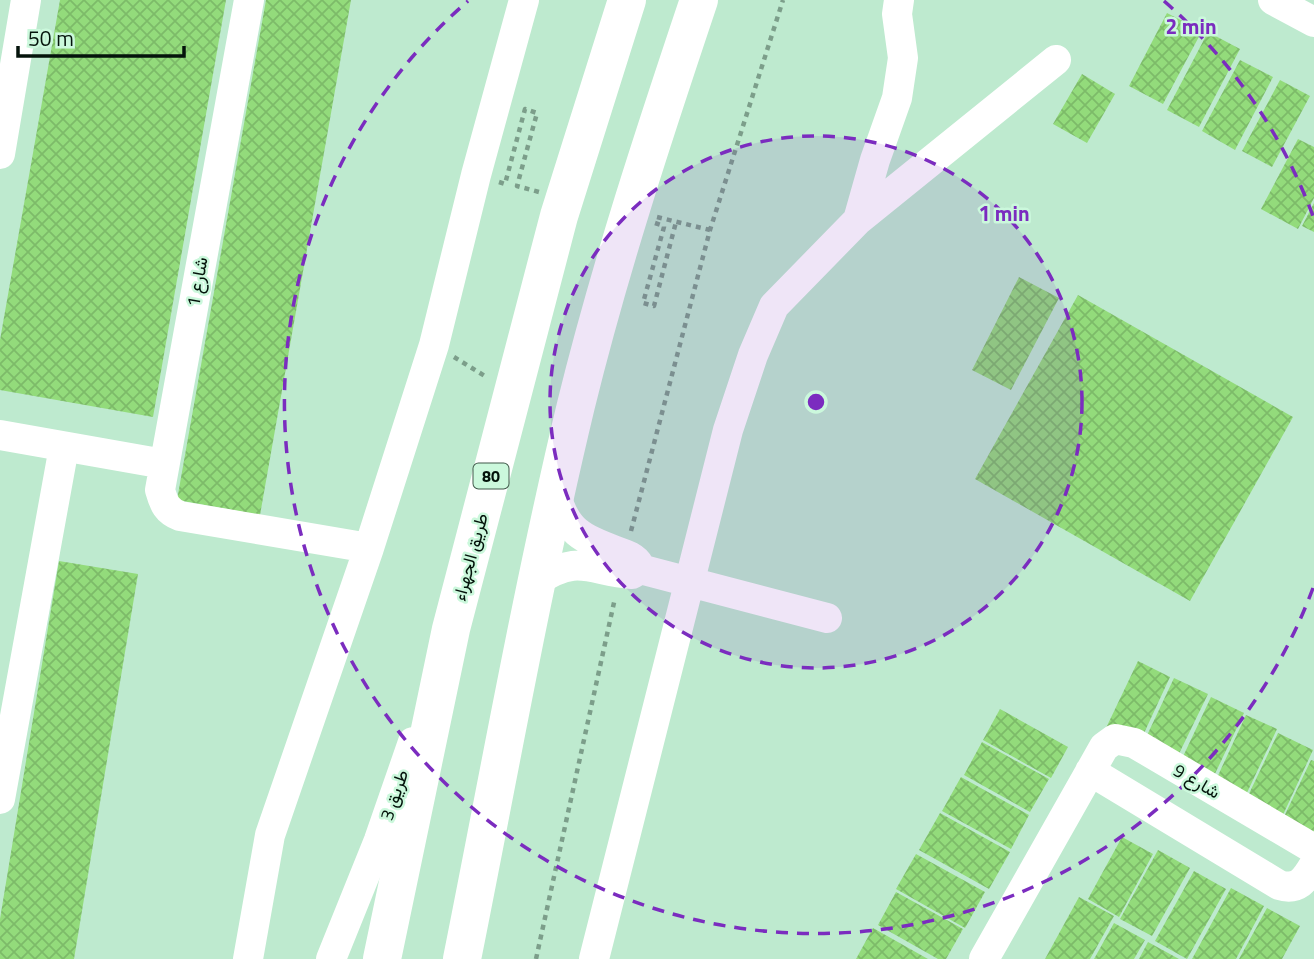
<svg xmlns="http://www.w3.org/2000/svg" width="1314" height="959" font-family="'Titillium Web',Vazirmatn,sans-serif">
<defs>
<pattern id="building-cross-hatch" width="8" height="8" patternUnits="userSpaceOnUse" patternTransform="scale(1.75)"><rect width="8" height="8" fill="#93db7b"/><path d="M0 0l8 8M0 8l8-8" fill="none" stroke="#7dbb69"/></pattern>
</defs>
<rect width="100%" height="100%" fill="#beeacf"/>
<path fill="url(#building-cross-hatch)" d="M60 0H226L153 417 0 390V340Z
M266 0H351L260 515 177 500Z
M1167 13 1202 31 1163 104 1129 86Z
M1208 32 1240 49 1199 127 1167 110Z
M1240 60 1273 77 1235 150 1202 131Z
M1082 74 1115 94 1087 143 1053 124Z
M1280 80 1310 96 1272 167 1242 151Z
M1298 139 1314 147V198L1298 229 1261 209Z
M1314 203V232L1302 226Z
M1019 277 1059 298 1011 390 972 370Z
M1078 295 1293 417 1190 601 975 479Z
M59 561 138 574 74 959H0V919Z
M1138 661 1170 677 1139 744 1106 728Z
M1174 678 1208 694 1175 762 1142 746Z
M1211 697 1244 713 1212 780 1179 765Z
M1000 709 1068 747 1051 778 983 740Z
M1246 715 1277 729 1245 797 1215 782Z
M1278 733 1313 750 1282 817 1246 800Z
M982 742 1049 779 1030 812 964 775Z
M1311 760 1314 761V839L1281 823Z
M961 777 1029 815 1011 849 942 811Z
M940 813 1010 852 989 889 919 850Z
M1122 837 1153 854 1119 917 1088 899Z
M1158 850 1190 868 1152 936 1120 919Z
M916 854 985 892 965 928 896 889Z
M1194 871 1226 889 1187 959 1155 941Z
M1231 888 1264 906 1236 959H1192Z
M896 892 963 929 946 959H938L878 925Z
M1079 897 1114 916 1090 959H1045Z
M1267 908 1300 926 1282 959H1239Z
M1114 923 1145 940 1134 959H1094Z
M873 928 928 959H856Z
M1148 942 1179 959H1139Z"/>
<g fill="none" stroke-linecap="round" stroke-linejoin="round">
<path stroke="#7c9e8a" stroke-width="4.5" stroke-dasharray="5 5" stroke-linecap="butt" d="M499 182 505 184 525 109 537 113 517 186 539 192
M657 217 710 230
M655 223 664 226V227L643 303 654 306 676 222
M454 357 488 378
M631 531 710 230 783 0
M536 959 615 598"/>
<path stroke="#fff" stroke-width="30" d="M249 0 160 490C164 504 167 511 180 516L369 548
M1273 0 1314 22
M0 154 26 0
M858 220 1056 60
M0 435 164 464
M556 494C565 531 583 539 616 551 625 554 635 557 639 565
M537 581C579 553 590 571 632 574L640 569 827 618
M1090 771 1279 885C1298 891 1305 880 1314 865
M0 799 64 447
M248 959 270 835 369 548 434 345 476 175 524 0
M331 959 379 840 413 742
M594 959 728 430 753 355 774 306 858 220 875 160 897 98 903 58 897 14 899 0
M984 959 1104 747 1115 739 1134 743 1314 849"/>
<path stroke="#fff" stroke-width="38" d="M382 959 451 629 559 216 627 0
M462 959C499 774 532 588 576 405 610 267 654 134 699 0"/>
</g>
<circle cx="816" cy="402" r="266" fill="#7b2cbf" fill-opacity=".12"/>
<g fill="none" stroke="#7b2cbf" stroke-width="3.5" stroke-dasharray="12 9">
<circle cx="816" cy="402" r="266"/>
<path d="M1313 588A531 531 0 1 1 468 1M1164 1A531 531 0 0 1 1313 216"/>
</g>
<g text-anchor="middle" dominant-baseline="central" stroke-width="5" stroke-linejoin="round" paint-order="stroke">
<rect fill="#cbf8dc" stroke="#40584a" stroke-width="2" x="473.5" y="463.5" width="35" height="25" rx="5"/>
<g font-size="16" font-weight="bold" fill="#04130b">
<text x="491" y="476">80</text>
</g>
<g font-size="18" fill="#04130b" stroke="#cbf8dc">
<text transform="translate(197 282) rotate(-80)">شارع 1</text>
<text transform="translate(470 557) rotate(-75)">طريق الجهراء</text>
<text transform="translate(1197 781) rotate(30)">شارع 9</text>
<text transform="translate(394 795) rotate(-71)">طريق 3</text>
</g>
</g>
<circle cx="816" cy="402" r="10" fill="#7b2cbf" stroke="#cbf8dc" stroke-width="3.5"/>
<g font-size="21" text-anchor="middle" font-weight="bold" fill="#7b2cbf" stroke="#cbf8dc" stroke-width="5" stroke-linejoin="round" paint-order="stroke">
<text x="1191" y="34">2 min</text>
<text x="1004" y="221">1 min</text>
</g>
<path d="M18 46v10h166v-10" fill="none" stroke="#04130b" stroke-width="3.5"/>
<text x="28" y="46" font-size="21" fill="#04130b" stroke="#cbf8dc" stroke-width="5" paint-order="stroke">50 m</text>
</svg>
